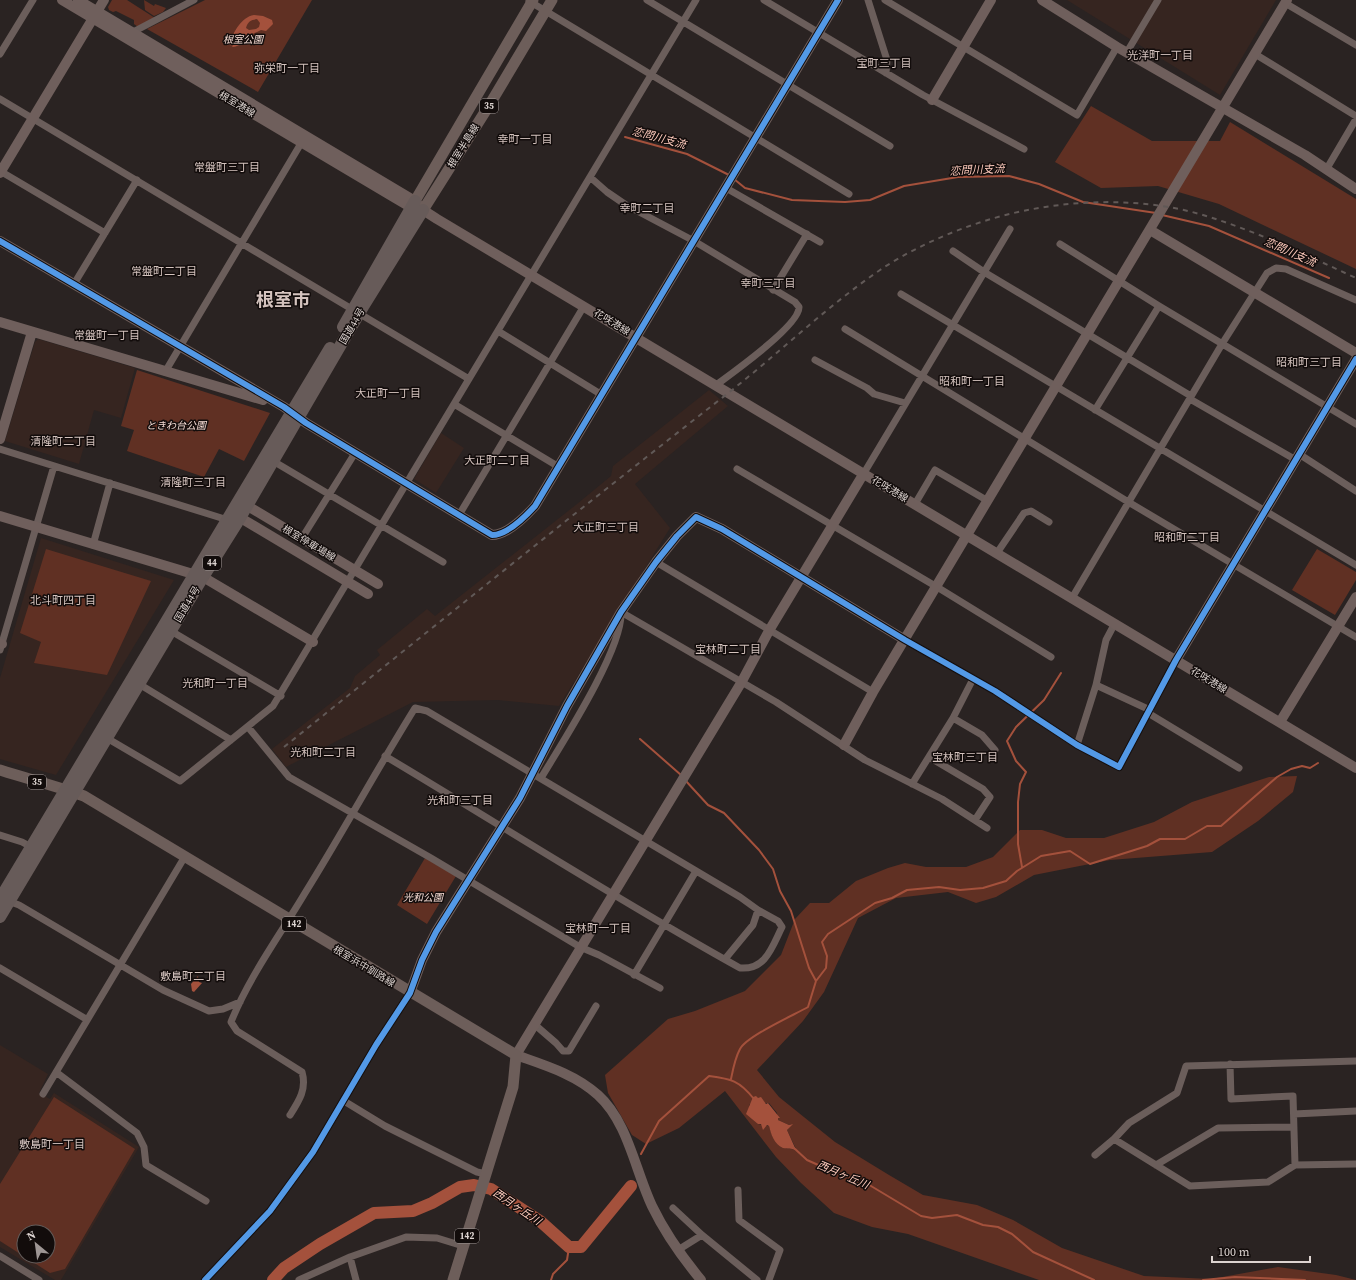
<svg xmlns="http://www.w3.org/2000/svg" width="1356" height="1280" font-family="'Source Serif 4','Noto Sans JP',serif">
<rect width="100%" height="100%" fill="#2a2322"/>
<path fill="#362520" fill-rule="evenodd" d="M1067 0H1276L1220 95Z
M38 339 135 368 121 418 94 410 79 464 5 441 35 342Z
M709 390 728 406 635 484 670 528 559 706 498 700 413 702 286 767 272 749 350 688 355 676 380 655 377 650 427 609 435 616 577 504 611 476 613 466Z
M441 433 464 448 436 493 414 479Z
M41 538 174 580 56 775 0 759V678Z
M0 1045 48 1074 39 1093 50 1099 54 1093 139 1147 61 1280H55L0 1247ZM24 1232H48V1256H24Z"/>
<path fill="#603023" fill-rule="evenodd" d="M112 0H127L155 18 138 27 134 24V20L116 11 113 12 109 10 108 7Z
M144 0 154 6 155 4 166 8 163 12 154 16 145 10Z
M205 0H312L258 92 147 29Z
M1091 106 1152 141H1220L1230 122 1356 199V269L1219 204 1158 186 1101 188 1055 162Z
M137 370 270 413 244 461 219 449 204 477 127 451 134 430 121 426Z
M46 549 151 581 107 675 34 663 41 642 20 633Z
M1317 549 1356 572V580L1335 615 1292 590Z
M1297 776 1293 792 1258 821 1212 852 1110 860 1034 875 996 897 976 903 948 892 896 898 858 918 824 992 803 1021 757 1070 779 1097 835 1142 889 1175 923 1195 977 1205 1013 1220 1062 1248 1144 1276 1211 1279 1278 1267 1336 1275 1356 1280H1039L908 1234 872 1227 834 1213 801 1183 776 1157 725 1091 679 1128 646 1144 632 1135 608 1093 605 1075 668 1019 695 1011 745 991 781 955 795 919 810 903H829L856 881 888 868 905 863 926 867H966L993 857 1020 830H1042L1066 838H1104L1154 822 1192 802 1269 777ZM752 1103H769L777 1113 778 1120 789 1125 792 1124 787 1130 796 1149C792 1148 789 1149 786 1148 775 1144 772 1136 769 1126L758 1124 749 1105Z
M425 858 456 876 427 924 397 905Z
M54 1097 135 1149 65 1269 50 1273 0 1241V1184ZM24 1232H48V1256H24Z"/>
<path fill="#a4513c" fill-rule="evenodd" d="M254 15 263 16 272 20 273 24 266 31 261 30C257 32 252 34 249 36 243 41 241 46 233 47L229 44C234 32 241 17 254 15ZM257 19 260 23 259 27 256 29 249 30 246 28C248 21 251 20 257 19Z
M198 976 199 982 202 983 194 992 192 991 191 984Z
M756 1096 758 1098 761 1097 766 1104 768 1103 780 1118H778V1120L789 1125 793 1124 787 1130 796 1150C791 1148 788 1149 783 1148 774 1144 771 1134 769 1126L767 1125 763 1130 761 1124H758L746 1114 753 1097Z"/>
<g fill="none" stroke-linecap="round" stroke-linejoin="round">
<path stroke="#a4513c" stroke-width="2" d="M625 137 687 154 729 175
M734 179 745 188 792 200 845 202 870 200 904 186 958 177 1009 176 1039 184 1083 202 1156 213
M1162 215 1209 226 1329 278
M640 739 681 775
M685 780 708 805 724 813 759 850 773 869 780 891 791 911 809 968 816 981
M1022 867 1018 844V802L1020 784 1026 772 1016 761 1007 741 1016 727 1044 700 1061 673
M731 1079C733 1069 735 1058 740 1049 747 1036 794 1015 808 1007L816 981 826 968 827 956 822 942 828 934 875 903 892 898 907 890 939 887 960 890 983 888 1006 881 1017 871 1041 856 1070 851 1090 864 1147 846 1160 839H1185L1207 826H1221L1277 777 1291 769 1302 766 1310 768 1318 763
M794 1148 807 1160 834 1172 866 1183 921 1216 932 1218 957 1215 983 1225 998 1227 1012 1234 1033 1252 1094 1280
M641 1154 659 1121 709 1076C731 1079 739 1080 754 1099
M551 1280 553 1274 567 1260 569 1247
M1203 1280 1235 1277 1305 1280"/>
<path stroke="#a4513c" stroke-width="12" d="M273 1280 284 1268 320 1244 374 1213 413 1211 432 1203 460 1187 474 1185 491 1189 540 1221 569 1247H581L631 1186"/>
<path stroke="#6b5e5b" stroke-width="7" d="M647 0 890 146
M764 0 923 95 1024 149
M868 0 887 60 886 73
M885 0 1077 115 1117 47
M529 1 849 194
M1285 3 1356 45
M133 32 194 0
M1127 52 1158 0
M0 54 33 0
M1255 54 1356 116
M0 99 469 379
M1326 170 1356 119
M0 171 105 233
M590 177 607 192 626 205 694 241 795 302 799 307C800 325 731 374 716 385
M726 188 820 242
M1060 244 1159 306 1356 424
M953 251 984 272 1191 396
M74 284 137 180
M773 290 807 234
M901 294 1356 565
M845 329 1130 503 1356 637
M498 331 602 395
M815 360 867 388 874 394 905 403
M165 372 303 140
M1190 399 1296 460
M454 404 559 467
M1095 410 1159 306
M0 449 231 521
M1299 454 1356 491
M273 461 443 562
M737 469 937 587 1051 657
M864 473 1010 229
M915 504 935 470 988 501
M459 515 584 306
M302 538 355 453
M93 545 110 483
M997 553 1024 513 1031 511 1049 522
M656 562 873 692
M1072 598 1222 344 1267 273 1276 268 1286 269 1356 300
M621 612 776 702 865 760 942 799 987 828
M171 631 281 696
M905 640 995 691 1077 745 1119 767 1176 660
M0 650 54 466
M139 684 231 740
M1096 685 1150 710
M1148 713 1239 768
M953 718 982 735 995 750
M248 727 289 777 431 858 580 947 599 955 660 988
M105 737 180 781 273 706 696 0
M1077 745 1096 685 1106 640 1115 623
M929 757 983 789 990 797 975 820
M541 778C562 743 623 649 621 612
M912 784 953 718 973 679
M0 835 22 842 33 848
M8 901 19 905 163 990 209 1011 223 1009 240 1002
M725 959 753 925 758 910
M0 968 86 1019
M634 975 696 871
M534 1024 556 1043 563 1051H569L596 1006
M1356 1061 1186 1066 1177 1093 1129 1123 1114 1139 1190 1186 1268 1182 1295 1165 1356 1164
M1230 1064 1231 1099 1293 1096 1295 1165
M56 1072 137 1133 144 1147 146 1165 206 1201
M43 1094 184 858
M344 1101 385 1126 477 1172 486 1174
M1294 1114 1356 1111
M290 1115C299 1101 307 1089 302 1072L237 1031 231 1022C249 977 280 935 305 893 343 832 377 769 415 708L427 711 740 897 758 910 778 921 782 927C772 947 766 970 740 968 619 901 504 827 385 756
M1095 1155 1114 1139
M1156 1165 1218 1128 1294 1127
M738 1190 739 1220 780 1250 769 1280
M673 1208 702 1235
M678 1250 702 1235 757 1280
M0 1256 39 1280
M350 1257 356 1280
M205 1280 270 1211 313 1152 376 1045 410 993
M299 1280 350 1257 406 1237 437 1238 463 1246"/>
<path stroke="#6f5f5c" stroke-width="10" d="M62 0 395 198 412 208 417 209
M78 0 415 201 423 210 437 219 1356 768
M1042 0 1117 47 1305 155 1356 189
M932 100 991 0
M0 173 104 0
M1150 230 1356 353
M0 241 284 407 306 423 492 535C507 535 525 517 535 506L838 0
M0 322 263 400
M0 439 32 332
M241 502 378 584
M234 514 368 594
M0 516 203 577 313 642
M0 644H2
M1176 660 1356 359
M1280 722 1356 597
M844 745 873 692 1287 0
M410 993 422 960 436 932 520 798 567 706 621 612 656 562 677 536 696 517 722 529 905 640
M701 1280C682 1257 665 1233 652 1206 635 1170 628 1122 598 1095 575 1074 544 1065 516 1055L741 683 770 629 864 473"/>
<path stroke="#6d5e5a" stroke-width="11" d="M415 201 533 0
M423 210 490 104 552 0
M0 770C28 779 57 786 84 796L516 1055 513 1087 453 1280"/>
<path stroke="#675b59" stroke-width="12" d="M343 327 415 201
M0 899 330 348
M0 917 203 577 237 523 364 305 423 210"/>
<path stroke="#615957" stroke-width="2" stroke-dasharray="5 5" stroke-linecap="butt" d="M284 747C431 629 578 510 727 394 778 354 826 307 880 270 923 241 982 218 1033 209 1088 199 1149 199 1203 215 1256 231 1306 255 1356 278"/>
<defs>
<path id="cycleway" d="M0 241 284 407 306 423 492 535C507 535 525 517 535 506L838 0
M205 1280 270 1211 313 1152 376 1045 410 993 422 960 436 932 520 798 567 706 621 612 656 562 677 536 696 517 722 529 905 640 995 691 1077 745 1119 767 1176 660 1356 359"/>
</defs>
<use href="#cycleway" stroke="#120c0b" stroke-width="8"/>
<use href="#cycleway" stroke="#5399e6" stroke-width="6"/>
</g>
<g text-anchor="middle" dominant-baseline="central" stroke-width="3" stroke-linejoin="round" paint-order="stroke">
<g fill="#120c0b" stroke="#a09896" stroke-width="1">
<rect x="480" y="99" width="18" height="14" rx="3"/>
<rect x="203" y="556" width="18" height="14" rx="3"/>
<rect x="28" y="775" width="18" height="14" rx="3"/>
<rect x="282" y="917" width="24" height="14" rx="3"/>
<rect x="455" y="1229" width="24" height="14" rx="3"/>
</g>
<g font-size="9" font-weight="bold" fill="#ddd4d1">
<text x="489" y="106">35</text>
<text x="212" y="563">44</text>
<text x="37" y="782">35</text>
<text x="294" y="924">142</text>
<text x="467" y="1236">142</text>
</g>
<g font-size="10" font-style="italic" fill="#f6dcd4" stroke="#120c0b">
<text x="243" y="39">根室公園</text>
<text x="176" y="425">ときわ台公園</text>
<text x="423" y="897">光和公園</text>
</g>
<g font-size="10" fill="#ddd4d1" stroke="#120c0b">
<text transform="translate(237 104) rotate(31)">根室港線</text>
<text transform="translate(463 146) rotate(-58)">根室半島線</text>
<text transform="translate(612 322) rotate(31)">花咲港線</text>
<text transform="translate(352 326) rotate(-60)">国道44号</text>
<text transform="translate(890 489) rotate(31)">花咲港線</text>
<text transform="translate(309 543) rotate(31)">根室停車場線</text>
<text transform="translate(187 604) rotate(-59)">国道44号</text>
<text transform="translate(1209 680) rotate(31)">花咲港線</text>
<text transform="translate(364 966) rotate(31)">根室浜中釧路線</text>
</g>
<g font-size="11" fill="#d4c3be" stroke="#120c0b">
<text x="1160" y="55">光洋町一丁目</text>
<text x="884" y="63">宝町三丁目</text>
<text x="287" y="68">弥栄町一丁目</text>
<text x="525" y="139">幸町一丁目</text>
<text x="227" y="167">常盤町三丁目</text>
<text x="647" y="208">幸町二丁目</text>
<text x="164" y="271">常盤町二丁目</text>
<text x="768" y="283">幸町三丁目</text>
<text x="107" y="335">常盤町一丁目</text>
<text x="1309" y="362">昭和町三丁目</text>
<text x="972" y="381">昭和町一丁目</text>
<text x="388" y="393">大正町一丁目</text>
<text x="63" y="441">清隆町二丁目</text>
<text x="497" y="460">大正町二丁目</text>
<text x="193" y="482">清隆町三丁目</text>
<text x="606" y="527">大正町三丁目</text>
<text x="1187" y="537">昭和町二丁目</text>
<text x="63" y="600">北斗町四丁目</text>
<text x="728" y="649">宝林町二丁目</text>
<text x="215" y="683">光和町一丁目</text>
<text x="323" y="752">光和町二丁目</text>
<text x="965" y="757">宝林町三丁目</text>
<text x="460" y="800">光和町三丁目</text>
<text x="598" y="928">宝林町一丁目</text>
<text x="193" y="976">敷島町二丁目</text>
<text x="52" y="1144">敷島町一丁目</text>
</g>
<g font-size="11" font-style="italic" fill="#fecbbd" stroke="#120c0b">
<text transform="translate(659 138) rotate(15)">恋問川支流</text>
<text transform="translate(977 170) rotate(-3)">恋問川支流</text>
<text transform="translate(1290 252) rotate(24)">恋問川支流</text>
<text transform="translate(843 1175) rotate(23)">西月ヶ丘川</text>
<text transform="translate(517 1207) rotate(34)">西月ヶ丘川</text>
</g>
<g font-size="18" font-weight="bold" fill="#d4c3be" stroke="#120c0b">
<text x="283" y="299">根室市</text>
</g>
</g>
<g transform="translate(36 1244) rotate(331)"><circle r="19" fill="#120c0b" stroke="#635c5a"/>
<path d="M0-3L7 15L0 10L-7 15Z" fill="#9e9694"/>
<text y="-6" font-size="11" font-weight="bold" text-anchor="middle" fill="#ddd4d1">N</text>
</g>
<path d="M1212 1256v6h98v-6" fill="none" stroke="#ddd4d1" stroke-width="2"/>
<text x="1218" y="1256" font-size="12" fill="#ddd4d1" stroke="#120c0b" stroke-width="3" paint-order="stroke">100 m</text>
</svg>
